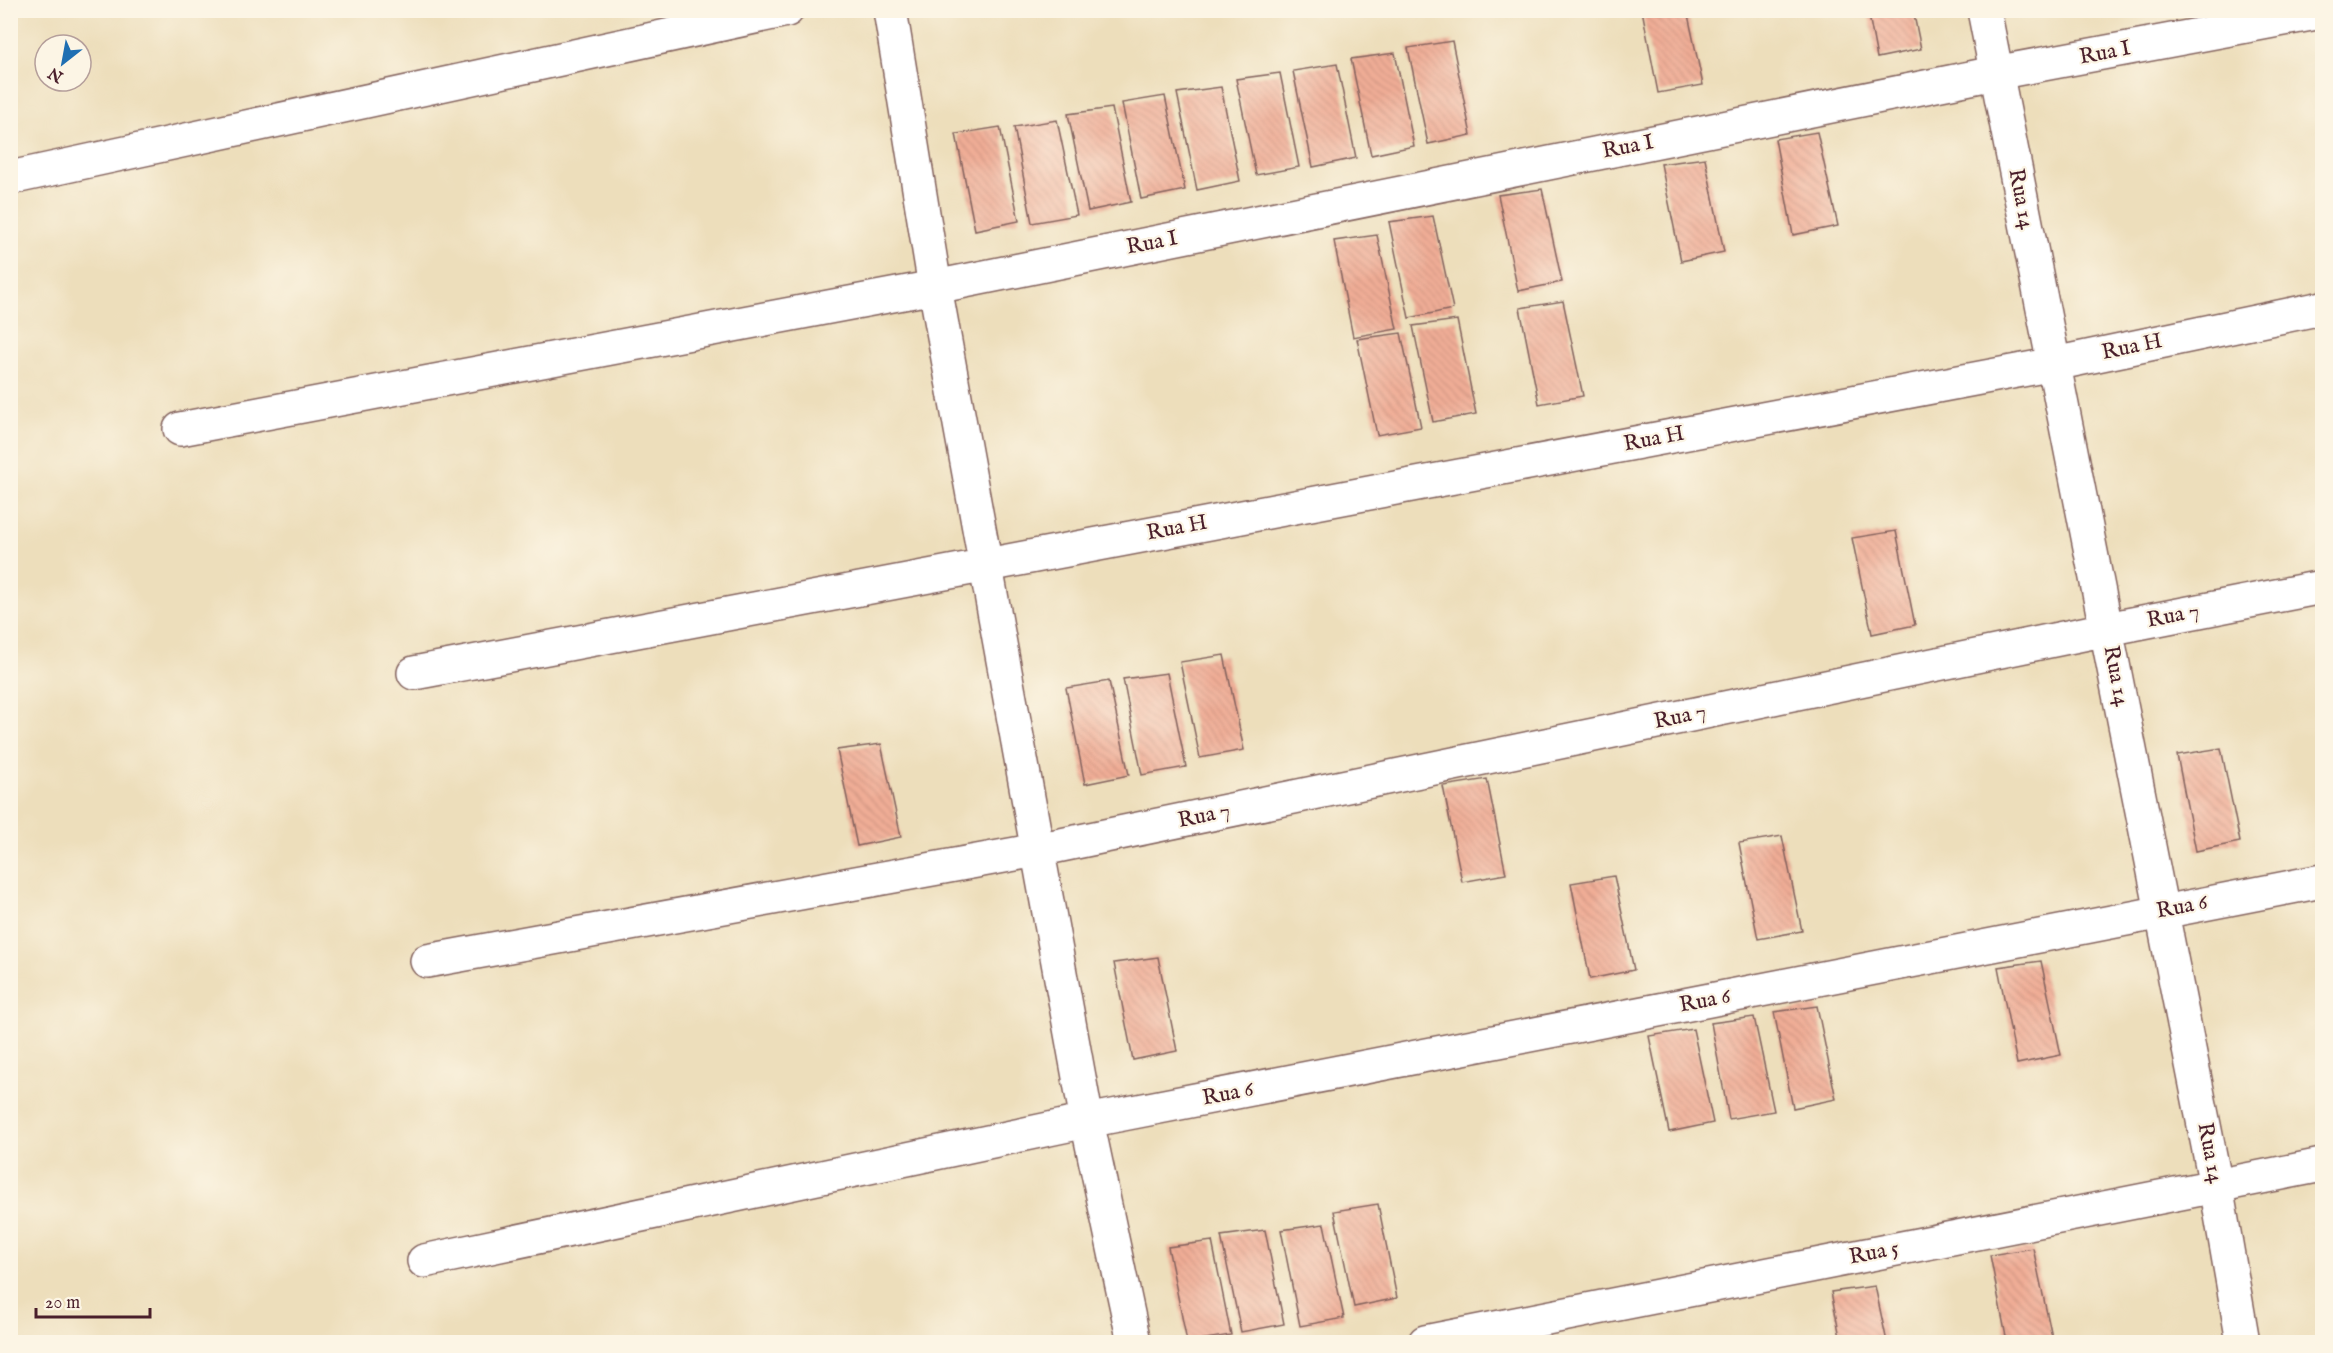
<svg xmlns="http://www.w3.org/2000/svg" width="2333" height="1353" font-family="'IM FELL English',serif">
<defs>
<pattern id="building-back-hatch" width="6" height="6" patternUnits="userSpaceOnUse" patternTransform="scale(1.5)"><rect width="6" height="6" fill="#f0ad96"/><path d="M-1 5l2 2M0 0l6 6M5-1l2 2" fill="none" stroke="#cf9481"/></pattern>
</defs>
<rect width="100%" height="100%" fill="#fcf5e5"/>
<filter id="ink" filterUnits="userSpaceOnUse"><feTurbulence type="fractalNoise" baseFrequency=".0167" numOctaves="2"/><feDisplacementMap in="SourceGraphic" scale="12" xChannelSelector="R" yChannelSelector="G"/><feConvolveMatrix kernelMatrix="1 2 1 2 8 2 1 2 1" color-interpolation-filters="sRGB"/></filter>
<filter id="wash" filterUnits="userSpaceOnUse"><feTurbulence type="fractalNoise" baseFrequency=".008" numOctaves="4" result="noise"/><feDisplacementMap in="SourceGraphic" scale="24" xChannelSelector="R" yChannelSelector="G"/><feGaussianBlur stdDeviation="1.35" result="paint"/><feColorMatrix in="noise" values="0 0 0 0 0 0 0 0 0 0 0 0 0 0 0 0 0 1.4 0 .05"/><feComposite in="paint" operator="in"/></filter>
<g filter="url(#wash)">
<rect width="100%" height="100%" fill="#eddebb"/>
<g id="blocks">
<path fill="url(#building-back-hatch)" d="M1642 10H1687L1703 85 1658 93Z
M1868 10H1913L1921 49 1877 58Z
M1452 41 1471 135 1428 144 1408 48Z
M1395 53 1414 146 1371 155 1351 59Z
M1337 64 1356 158 1313 167 1293 71Z
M1280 73 1299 167 1256 175 1236 79Z
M1221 87 1240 181 1197 190 1177 93Z
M1165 96 1185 190 1141 199 1122 103Z
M1112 108 1131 202 1088 211 1068 114Z
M1057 120 1077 215 1032 223 1014 127Z
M1000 127 1019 221 975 230 956 134Z
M1817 132 1838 226 1793 235 1775 139Z
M1705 158 1724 252 1681 261 1661 164Z
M1542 189 1562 282 1518 291 1498 195Z
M1433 216 1453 309 1409 318 1389 222Z
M1377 235 1397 329 1353 337 1334 241Z
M1563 301 1583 396 1539 404 1520 308Z
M1457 320 1476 414 1433 422 1413 326Z
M1401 333 1421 427 1377 435 1357 339Z
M1896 531 1915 625 1872 634 1852 538Z
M1224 655 1244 750 1200 758 1180 662Z
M1167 673 1186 767 1142 775 1123 679Z
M1109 681 1129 775 1085 784 1066 688Z
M881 744 901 837 857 846 837 750Z
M2221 748 2240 842 2196 851 2177 755Z
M1487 779 1506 874 1462 882 1443 786Z
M1782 836 1802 931 1758 939 1739 843Z
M1614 876 1634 970 1590 979 1571 883Z
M1158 957 1177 1051 1133 1060 1114 963Z
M2041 961 2061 1055 2017 1064 1998 967Z
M1817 1006 1836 1099 1793 1108 1774 1012Z
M1754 1017 1774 1111 1729 1119 1711 1023Z
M1693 1029 1713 1123 1669 1132 1649 1036Z
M1378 1204 1397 1298 1354 1307 1334 1211Z
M1324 1224 1344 1318 1300 1326 1281 1230Z
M1265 1230 1284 1324 1241 1332 1221 1236Z
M1212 1241 1231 1335 1187 1342 1168 1247Z
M2033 1248 2053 1342H2007L1990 1255Z
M1875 1286 1887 1342H1841L1831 1292Z"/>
</g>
</g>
<g filter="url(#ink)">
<use href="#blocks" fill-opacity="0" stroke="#83625d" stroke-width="1.5"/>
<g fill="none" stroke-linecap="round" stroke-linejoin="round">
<defs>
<path id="minor" d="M890 10 935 287 1087 1121 1134 1342
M1984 10 2216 1186 2243 1342
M10 178 787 10
M180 429 935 287 1995 73 2322 12
M414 673 2054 364 2322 308
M427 961 1037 850 2107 629 2322 587
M424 1261 1087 1121 2322 881
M1425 1342 2322 1165"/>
</defs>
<use href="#minor" stroke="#83625d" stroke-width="36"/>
<use href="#minor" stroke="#fff" stroke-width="33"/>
</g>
</g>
<g text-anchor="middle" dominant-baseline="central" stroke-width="4.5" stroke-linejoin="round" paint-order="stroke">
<g font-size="22" fill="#4a1f2b" stroke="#fcf5e5">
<text transform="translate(2105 53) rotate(-11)">Rua I</text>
<text transform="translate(1628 147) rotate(-11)">Rua I</text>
<text transform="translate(2021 199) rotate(79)">Rua 14</text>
<text transform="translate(1152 243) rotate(-11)">Rua I</text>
<text transform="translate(2132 347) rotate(-12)">Rua H</text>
<text transform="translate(1654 439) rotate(-11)">Rua H</text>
<text transform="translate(1177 528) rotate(-11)">Rua H</text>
<text transform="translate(2173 616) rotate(-11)">Rua 7</text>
<text transform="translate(2116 676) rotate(79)">Rua 14</text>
<text transform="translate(1680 717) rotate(-12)">Rua 7</text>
<text transform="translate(1204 816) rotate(-12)">Rua 7</text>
<text transform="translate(2182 907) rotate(-11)">Rua 6</text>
<text transform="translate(1705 1001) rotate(-11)">Rua 6</text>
<text transform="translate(1228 1094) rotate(-11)">Rua 6</text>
<text transform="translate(2210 1153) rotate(79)">Rua 14</text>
<text transform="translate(1874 1253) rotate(-11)">Rua 5</text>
</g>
</g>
<rect width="2333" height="1353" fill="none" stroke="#fcf5e5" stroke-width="36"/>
<g transform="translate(63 63) rotate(211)"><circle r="28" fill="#fcf5e5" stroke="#b59f9b" stroke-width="1.5"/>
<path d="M0-4.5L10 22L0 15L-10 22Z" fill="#1f6fb2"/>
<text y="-9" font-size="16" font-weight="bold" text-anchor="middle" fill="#4a1f2b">N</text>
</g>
<path d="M36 1308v9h114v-9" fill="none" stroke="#4a1f2b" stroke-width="3"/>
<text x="45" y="1308" font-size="18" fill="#4a1f2b" stroke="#fcf5e5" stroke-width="4.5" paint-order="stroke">20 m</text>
</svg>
